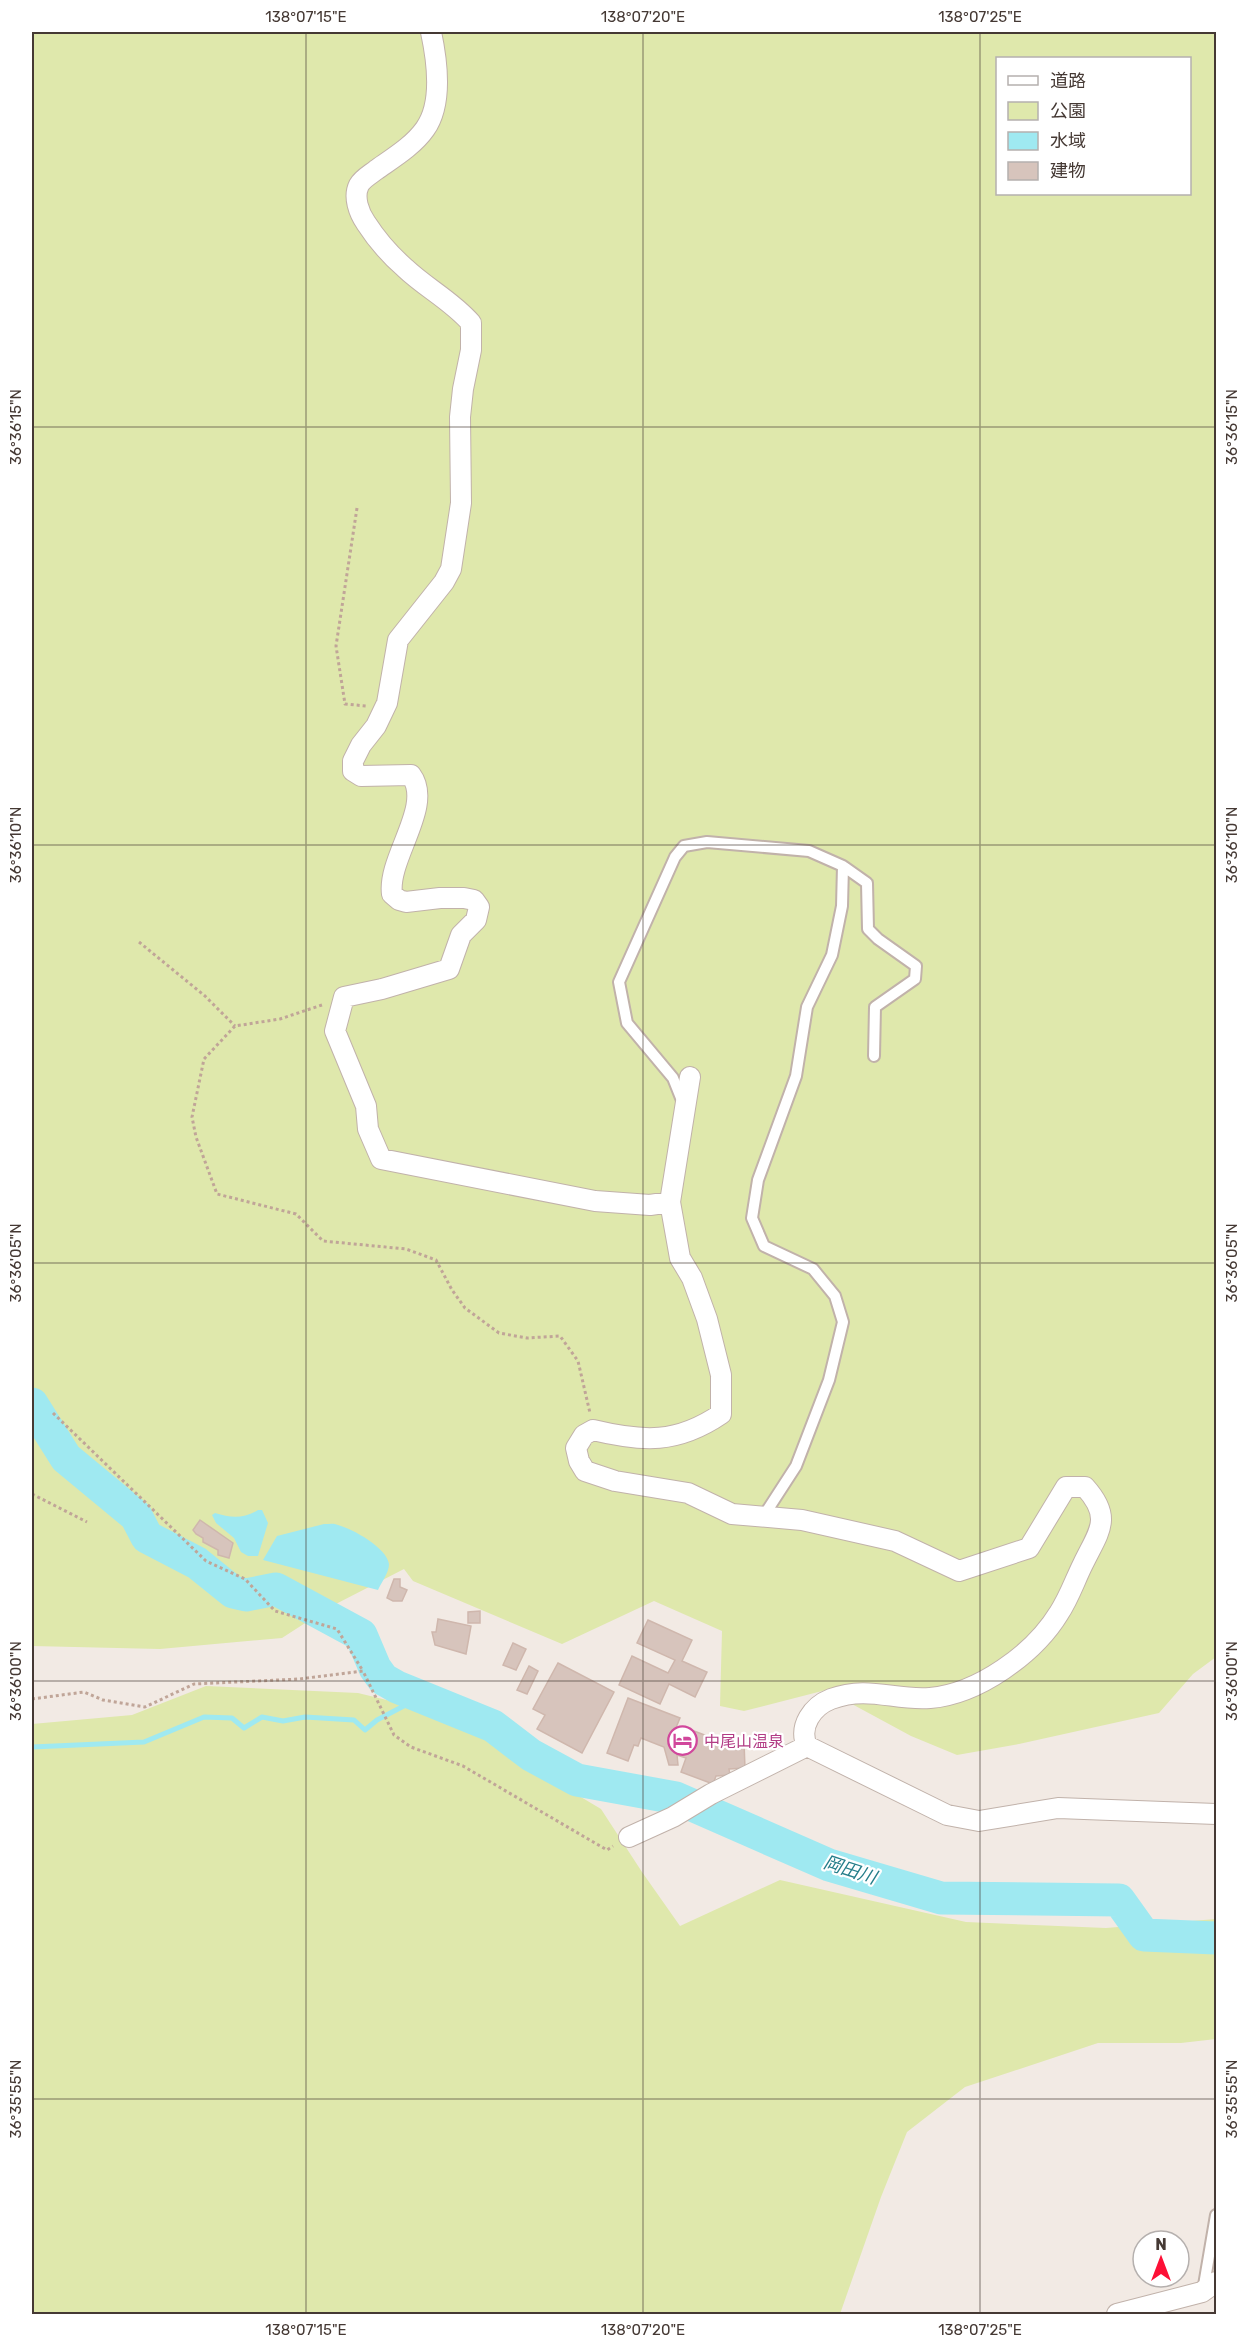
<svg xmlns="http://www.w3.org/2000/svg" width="1248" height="2346" font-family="Rubik,'Noto Sans JP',sans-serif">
<rect width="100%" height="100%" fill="#f2eae4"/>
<path fill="#dfe8ac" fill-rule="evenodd" d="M32 32H1216V1657L1193 1674 1159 1713 1019 1744 957 1755 911 1736 826 1690 744 1711 720 1706 722 1631 654 1601 562 1644 413 1581 404 1569 330 1607 282 1638 160 1649 32 1646ZM998 58H1190V194H998Z
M206 1686 358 1693 440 1713 601 1809 642 1872 680 1926 780 1880 966 1922 1106 1928 1216 1919V2039L1181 2043H1098L965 2087 907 2132 881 2197 840 2314H32V1724L132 1715Z"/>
<path fill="#9fe9f1" d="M258 1510H262L268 1523 258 1556H248L241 1552 234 1538 216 1523 212 1515 215 1513C231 1518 243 1519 258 1510Z
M324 1524C329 1524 334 1523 338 1525 353 1529 387 1548 389 1564 389 1573 381 1583 378 1590L263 1560 277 1536Z"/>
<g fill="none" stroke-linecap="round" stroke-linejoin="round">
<path stroke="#9fe9f1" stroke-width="5" d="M32 1747 144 1742 204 1717 232 1718 244 1728 262 1717 283 1721 305 1717 354 1720 365 1730 377 1720 421 1697"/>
<path stroke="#9fe9f1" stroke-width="33" d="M32 1404 66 1458 136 1516 147 1537 197 1563 233 1592 246 1595 276 1589 361 1635 375 1668 383 1679 397 1687 493 1726 531 1755 577 1780 676 1798 829 1865 941 1898 1119 1900 1144 1935 1216 1938"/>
</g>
<path fill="#d7c4bc" stroke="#cfb7ad" stroke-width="1.5" d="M200 1520 233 1543 229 1558 218 1555V1550L203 1542V1538L196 1534 193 1530Z
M394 1579H400V1587L407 1590 402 1601H393L387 1598Z
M480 1611V1623H468V1612Z
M438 1619 471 1626 466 1654 435 1645 432 1632H436Z
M648 1620 692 1640 682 1661 707 1672 695 1697 669 1684 660 1704 619 1685 632 1656 668 1673 675 1660 637 1643Z
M513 1643 526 1649 516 1670 503 1665Z
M558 1663 614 1692 582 1753 537 1729 545 1715 533 1709Z
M529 1666 538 1671 527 1694 517 1690Z
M628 1698 680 1718 675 1730 692 1736 694 1731 723 1742H744L745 1768 729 1769 730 1775 716 1776 713 1784 681 1772 686 1758 677 1755 678 1765H669L664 1747 641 1738 638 1746 634 1745 628 1761 607 1753Z"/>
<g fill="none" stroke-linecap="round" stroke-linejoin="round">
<defs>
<path id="service" d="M683 1103 673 1078 627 1023 619 982 675 857 684 846 707 842 809 851 843 866
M763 1517 796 1466 829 1380 843 1322 835 1296 813 1269 764 1246 752 1218 758 1180 796 1076 807 1007 832 955 842 906 843 866 867 883 868 929 878 939 916 966 915 979 875 1007 874 1056
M1203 2291 1216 2215"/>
<path id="minor" d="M431 32C437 60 443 104 425 129 413 146 393 158 376 170 371 174 362 179 359 185 353 197 359 213 366 223 377 240 390 255 405 268 426 288 452 301 471 323V350L463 389 460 417 461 503 451 569 444 582 398 640 387 703 376 726 361 745 353 761V771L361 776 411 775C434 806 387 858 392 894L399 900 406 902 440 898H464L474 900 479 907 476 920 461 935 449 969 382 989 344 997 335 1031 366 1106 368 1129 381 1159 595 1201 650 1205 670 1202
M690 1077 670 1202 680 1258 692 1278 707 1319 721 1375V1414C677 1444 643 1442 593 1430L584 1435 576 1448 579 1461 585 1471 615 1481 688 1493 732 1514 802 1520 895 1541 959 1571 1029 1548 1066 1487H1085C1113 1518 1099 1531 1083 1564 1075 1580 1069 1598 1059 1613 1034 1654 978 1694 930 1698 894 1701 869 1685 831 1699 813 1706 798 1726 807 1746
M629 1837 673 1817 711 1794 807 1746 947 1815 979 1821 1058 1808 1216 1814
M1117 2314 1202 2292 1216 2282"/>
</defs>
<use href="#service" stroke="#c1b2aa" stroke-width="14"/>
<use href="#minor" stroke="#c1b2aa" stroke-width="22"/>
<path stroke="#c0a598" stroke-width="3" stroke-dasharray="3 3" stroke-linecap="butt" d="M357 508 336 646 345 704 366 706
M139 942 205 996 235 1026
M322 1005 280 1019 235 1026 204 1059 192 1117 196 1137 217 1194 296 1214 323 1241 406 1249 436 1260 452 1290 465 1308 499 1333 527 1338 560 1336 578 1361 590 1413
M53 1413 206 1561 245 1579 275 1611 337 1629 363 1671
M32 1494 87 1522
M32 1699 84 1692 103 1700 145 1707 194 1684 299 1679 363 1671 394 1735 411 1747 463 1766 607 1850 613 1846"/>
<use href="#service" stroke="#fff" stroke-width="10"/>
<use href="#minor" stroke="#fff" stroke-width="20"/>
</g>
<path fill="none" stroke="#453934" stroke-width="1.5" stroke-opacity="0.45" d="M306 32V2314M643 32V2314M980 32V2314M32 427H1216M32 845H1216M32 1263H1216M32 1681H1216M32 2099H1216"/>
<defs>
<symbol id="hotel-ring" viewBox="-11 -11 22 22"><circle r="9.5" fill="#fff" stroke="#d1479c" stroke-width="1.5"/><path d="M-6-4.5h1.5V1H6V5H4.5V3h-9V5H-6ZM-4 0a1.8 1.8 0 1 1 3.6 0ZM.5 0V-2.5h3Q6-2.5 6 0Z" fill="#d1479c"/></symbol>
</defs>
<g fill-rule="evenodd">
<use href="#hotel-ring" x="666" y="1724" width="33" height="33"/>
</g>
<g text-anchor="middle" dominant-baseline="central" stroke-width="4.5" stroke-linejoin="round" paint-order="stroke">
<g font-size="16" fill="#b23c85" stroke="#fff" text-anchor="start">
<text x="704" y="1741">中尾山温泉</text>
</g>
<g font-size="18" font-style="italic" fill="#257e8a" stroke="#fff">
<text transform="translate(850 1870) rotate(18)">岡田川</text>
</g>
</g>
<rect width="1248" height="2346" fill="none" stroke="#ffffff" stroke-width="66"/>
<rect x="996" y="57" width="195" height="138" fill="#ffffff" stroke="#b5b0ae" stroke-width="1.5"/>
<rect x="1008" y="76" width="30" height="9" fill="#ffffff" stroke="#b5b0ae" stroke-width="1.5"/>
<text x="1050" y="87" font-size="18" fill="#453934">道路</text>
<rect x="1008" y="102" width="30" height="18" fill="#dfe8ac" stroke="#b5b0ae" stroke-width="1.5"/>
<text x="1050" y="117" font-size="18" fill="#453934">公園</text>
<rect x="1008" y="132" width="30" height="18" fill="#9fe9f1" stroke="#b5b0ae" stroke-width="1.5"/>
<text x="1050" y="147" font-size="18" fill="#453934">水域</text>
<rect x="1008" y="162" width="30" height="18" fill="#d7c4bc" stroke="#b5b0ae" stroke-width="1.5"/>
<text x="1050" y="177" font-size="18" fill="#453934">建物</text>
<g transform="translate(1161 2259)"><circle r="28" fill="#ffffff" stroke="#b5b0ae" stroke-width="1.5"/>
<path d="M0-4.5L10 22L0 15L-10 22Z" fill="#fd1036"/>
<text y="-9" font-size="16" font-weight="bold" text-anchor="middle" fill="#453934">N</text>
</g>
<rect x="33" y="33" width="1182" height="2280" fill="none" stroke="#453934" stroke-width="2"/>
<g font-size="15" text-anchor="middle" fill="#453934">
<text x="306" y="22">138°07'15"E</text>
<text x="643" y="22">138°07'20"E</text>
<text x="980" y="22">138°07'25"E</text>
<text transform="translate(16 427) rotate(-90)" y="5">36°36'15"N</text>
<text transform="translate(1232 427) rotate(-90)" y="5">36°36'15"N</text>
<text transform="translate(16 845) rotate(-90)" y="5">36°36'10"N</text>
<text transform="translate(1232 845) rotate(-90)" y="5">36°36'10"N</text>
<text transform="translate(16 1263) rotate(-90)" y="5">36°36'05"N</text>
<text transform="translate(1232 1263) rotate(-90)" y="5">36°36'05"N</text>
<text transform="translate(16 1681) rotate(-90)" y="5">36°36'00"N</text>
<text transform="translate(1232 1681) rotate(-90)" y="5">36°36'00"N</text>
<text transform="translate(16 2099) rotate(-90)" y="5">36°35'55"N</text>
<text transform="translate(1232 2099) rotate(-90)" y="5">36°35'55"N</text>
<text x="306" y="2335">138°07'15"E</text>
<text x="643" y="2335">138°07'20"E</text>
<text x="980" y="2335">138°07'25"E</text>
</g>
</svg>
